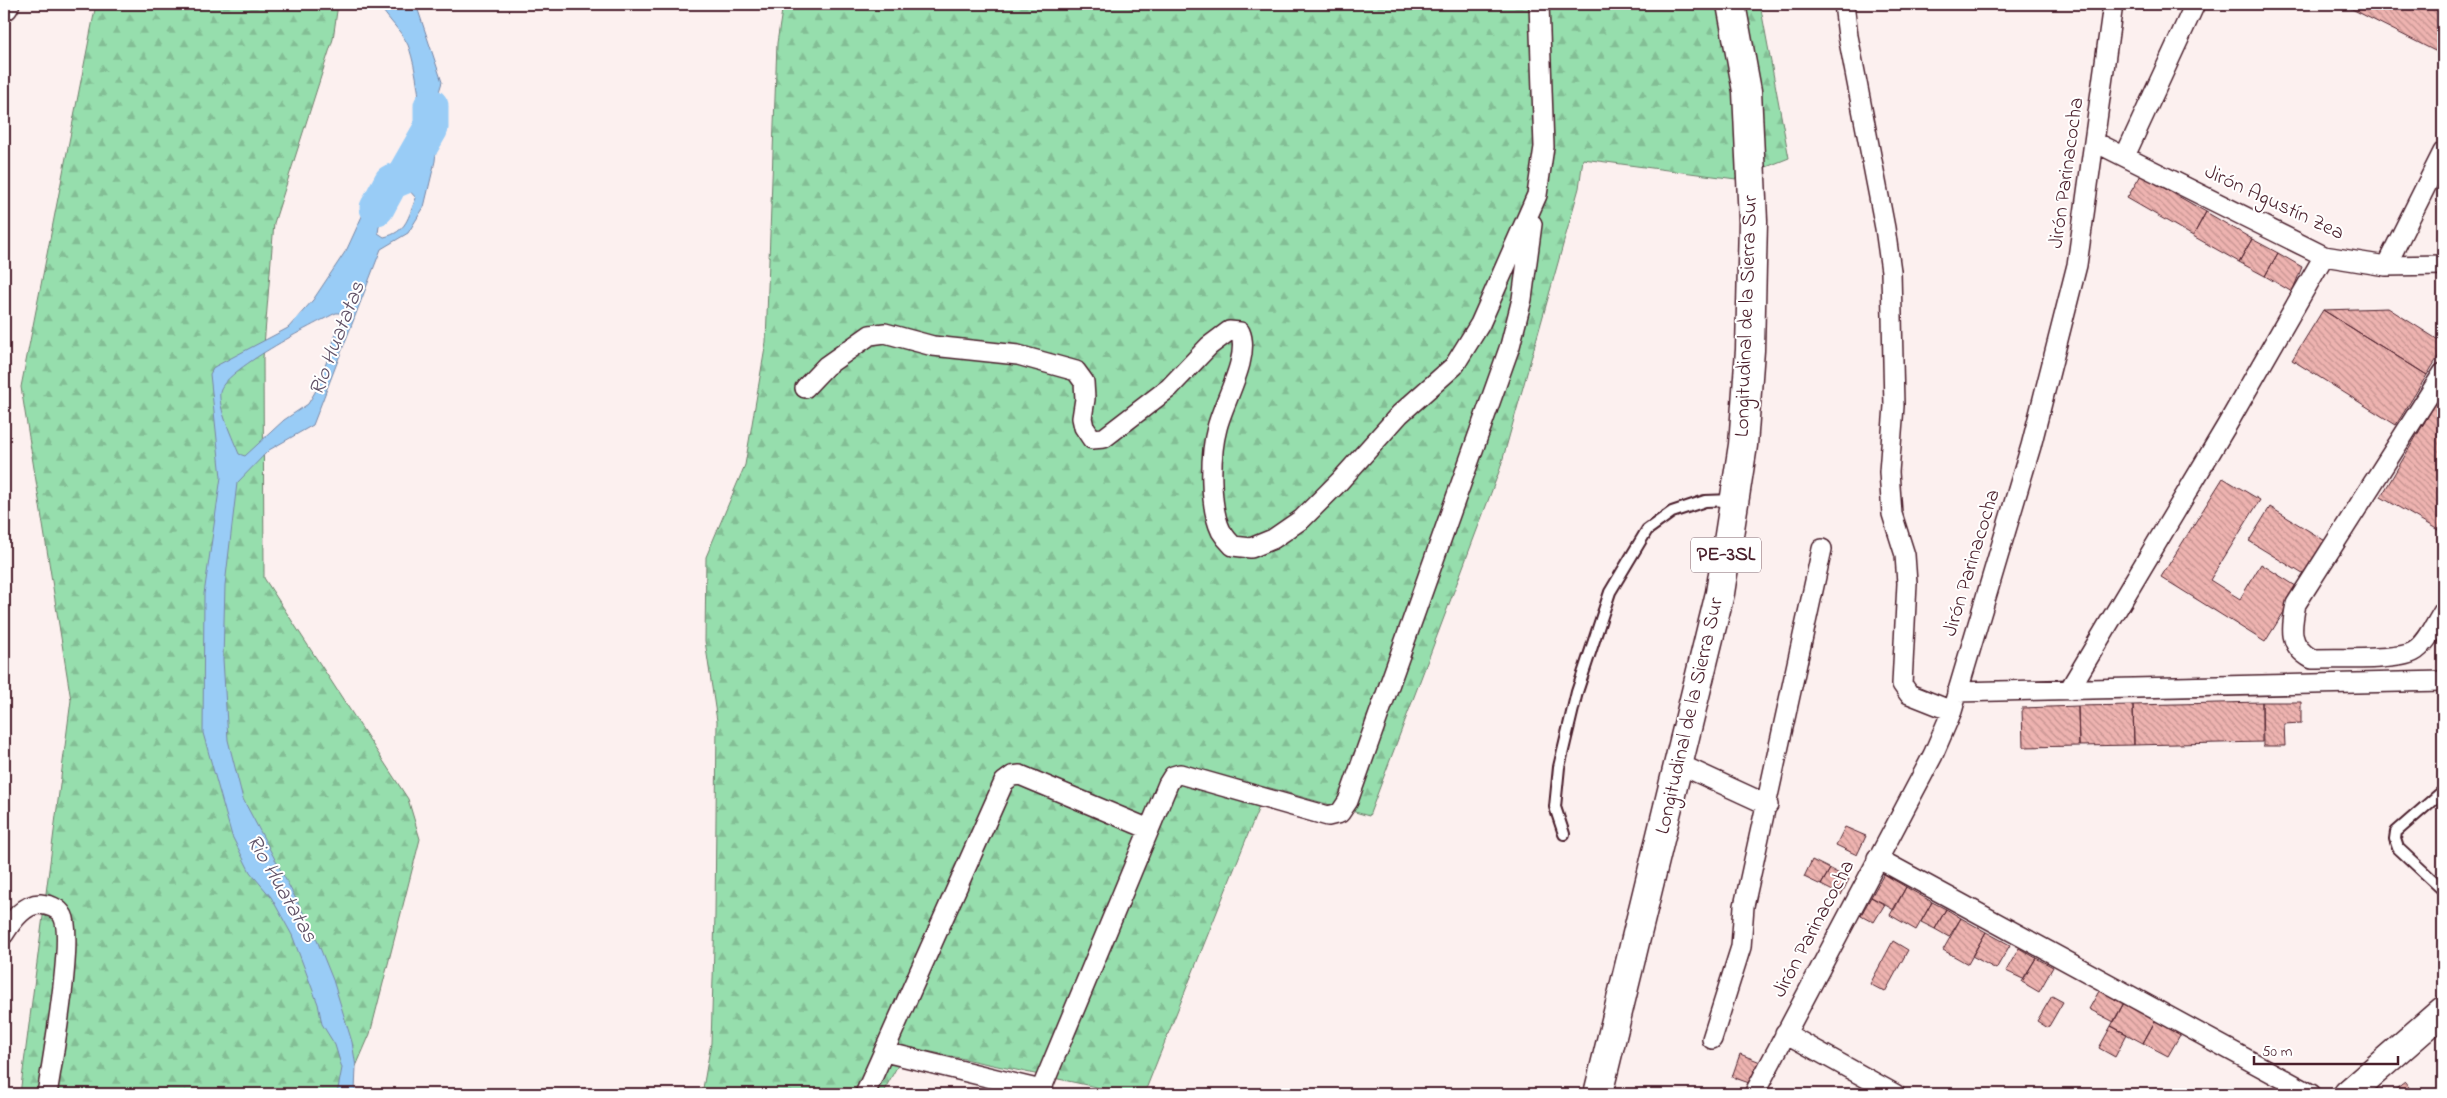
<svg xmlns="http://www.w3.org/2000/svg" width="2447" height="1098" font-family="'Indie Flower',sans-serif">
<defs>
<pattern id="forest-firs" width="22" height="20" patternUnits="userSpaceOnUse" patternTransform="scale(1.25)"><rect width="22" height="20" fill="#96dead"/><path d="M5 1l3.5 6h-7zM16 11l3.5 6h-7z" fill="#83be95"/></pattern>
<pattern id="building-back-hatch" width="6" height="6" patternUnits="userSpaceOnUse" patternTransform="scale(1.25)"><rect width="6" height="6" fill="#eeb3b0"/><path d="M-1 5l2 2M0 0l6 6M5-1l2 2" fill="none" stroke="#c3918f"/></pattern>
</defs>
<rect width="100%" height="100%" fill="#fcf0ef"/>
<filter id="ink" filterUnits="userSpaceOnUse"><feTurbulence type="fractalNoise" baseFrequency=".02" numOctaves="2"/><feDisplacementMap in="SourceGraphic" scale="10" xChannelSelector="R" yChannelSelector="G"/><feConvolveMatrix kernelMatrix="1 2 1 2 8 2 1 2 1" color-interpolation-filters="sRGB"/></filter>
<g filter="url(#ink)">
<path fill="url(#forest-firs)" stroke="#707e6c" d="M96 4H338L333 39 274 223 263 358 264 578 408 799 420 839 370 1034 344 1094H20L71 700 21 387Z
M783 4H1760L1789 158 1736 179 1583 159 1579 188 1500 469 1369 816 1267 787 1144 1094H1129L908 1047 882 1094H702L711 1043 715 915 717 721 705 641 706 557 745 465 766 342 777 43Z"/>
<path fill="#99ccf6" stroke="#7987a5" fill-rule="evenodd" d="M379 4H416L442 82 438 95 440 110 435 161 424 207 408 233 381 249 313 425 269 450 237 483 225 585 223 659 228 740 243 799 314 933 333 980 352 1042 356 1067 355 1092 354 1094H337L342 1068 335 1045 322 1024 318 1004 292 935 271 897 250 872 232 836 203 733 204 594 221 477 210 374 214 367 288 328 313 300 347 249 379 179 389 169 410 173C430 154 418 70 408 45 401 30 386 18 379 4ZM408 189 416 198C408 217 407 232 384 237L378 233 383 201 389 194ZM336 313H343L318 387 308 404 284 420 245 456 239 454C233 439 218 408 220 392 222 371 315 323 336 313Z"/>
<g fill="none" stroke-linecap="round" stroke-linejoin="round">
<path stroke="#99ccf6" stroke-width="35" d="M377 208 391 182 403 177 431 128V106"/>
</g>
<path fill="url(#building-back-hatch)" stroke="#4a1f2b" d="M2345 4H2443V55L2344 5Z
M2141 175 2206 212 2193 236 2127 198Z
M2206 212 2252 239 2239 262 2193 236Z
M2252 239 2278 253 2265 276 2239 262Z
M2278 253 2302 267 2292 292 2265 276Z
M2388 308 2443 343V349L2427 375 2323 310Z
M2323 310 2427 375 2396 425 2292 360Z
M2438 399 2443 402V526L2440 531 2381 497Z
M2223 478 2260 500 2210 580 2240 599 2261 564 2299 588 2265 642 2161 577Z
M2270 507 2327 542 2306 576 2249 541Z
M2262 702V742L2134 745 2133 705Z
M2262 702H2301V723L2284 724 2285 746H2263Z
M2133 705 2134 745 2079 746 2078 706Z
M2078 706 2079 746 2023 747 2022 708Z
M1845 827 1866 836 1857 855 1836 845Z
M1812 860 1830 869 1821 885 1804 877Z
M1830 869 1849 879 1841 895 1821 885Z
M1884 874 1906 887 1894 910 1871 897Z
M1906 887 1932 902 1916 930 1890 915Z
M1871 897 1885 904 1874 922 1861 915Z
M1932 902 1946 909 1935 929 1921 922Z
M1946 909 1961 918 1949 937 1935 929Z
M1961 918 1986 932 1968 964 1943 950Z
M1986 932 2010 945 1996 969 1972 956Z
M1893 941 1908 950 1885 992 1870 984Z
M2019 948 2036 958 2023 979 2006 971Z
M2036 958 2053 967 2039 992 2022 982Z
M2103 984 2127 997 2114 1022 2089 1009Z
M2052 996 2063 1002 2048 1028 2037 1021Z
M2127 997 2159 1014 2143 1043 2111 1026Z
M2159 1014 2184 1028 2168 1056 2143 1043Z
M2111 1026 2127 1034 2115 1057 2099 1048Z
M1740 1054 1763 1063 1755 1085 1732 1077Z
M2405 1082 2414 1094H2389Z"/>
<g fill="none" stroke-linecap="round" stroke-linejoin="round">
<defs>
<path id="service" d="M2443 791 2396 832 2395 839 2398 848 2443 890
M1564 834 1555 807 1559 767 1577 692 1610 592 1647 530 1672 512 1705 501 1733 500"/>
<path id="minor" d="M1844 4 1848 36 1885 228 1891 271 1894 406 1889 472 1892 514 1905 555 1907 583 1902 684 1909 694 1952 711
M2095 142 2324 256 2386 266 2443 265
M2125 156 2195 4
M2386 266 2443 152
M2443 373 2296 604C2291 628 2288 646 2312 659 2334 658 2397 661 2413 652 2426 645 2435 625 2443 612
M805 388 826 366 870 335 885 333 933 346 1018 355 1076 371 1084 382 1085 399 1082 418 1084 427 1092 439 1104 438 1169 388 1209 346 1229 331 1240 332C1251 357 1223 402 1217 428 1210 454 1209 506 1221 531 1224 536 1229 542 1233 546L1251 548 1273 539 1302 519 1339 482 1400 414 1454 366 1480 324 1537 195 1544 147 1539 4
M2069 690 2227 425 2324 256
M1957 692 2443 681
M1679 764 1768 805
M1877 858 2311 1094
M4 934C12 921 24 904 40 904 49 905 58 907 63 916 74 937 52 1064 47 1094
M1785 1033 1895 1094
M1712 1039 1741 947 1744 906 1822 549
M885 1052 1041 1090 1168 784 1173 776 1180 774 1328 816 1340 813 1348 801 1510 346 1522 299 1532 224
M865 1094 1004 782 1012 776 1020 775 1149 829
M1754 1094 1933 755 1952 711 2031 446 2077 265 2113 4"/>
<path id="primary" d="M4 6 5 4
M1598 1094 1720 593 1743 445 1750 350 1753 221 1747 91 1731 4
M2348 1094 2443 1011"/>
</defs>
<use href="#service" stroke="#4a1f2b" stroke-width="14"/>
<use href="#minor" stroke="#4a1f2b" stroke-width="22"/>
<use href="#primary" stroke="#4a1f2b" stroke-width="31"/>
<use href="#service" stroke="#fff" stroke-width="10"/>
<use href="#minor" stroke="#fff" stroke-width="19"/>
<use href="#primary" stroke="#fff" stroke-width="28"/>
</g>
</g>
<g text-anchor="middle" dominant-baseline="central" stroke-width="4" stroke-linejoin="round" paint-order="stroke">
<rect fill="#fff" stroke="#80626b" stroke-width="1" x="1691" y="537.5" width="70" height="35" rx="4"/>
<g font-size="20" font-weight="bold" fill="#4a1f2b">
<text x="1726" y="555">PE-3SL</text>
</g>
<g font-size="21" fill="#4a1f2b" stroke="#fff">
<text transform="translate(2067 173) rotate(-82)">Jirón Parinacocha</text>
<text transform="translate(2274 203) rotate(25)">Jirón Agustín Zea</text>
<text transform="translate(1747 316) rotate(-88)">Longitudinal de la Sierra Sur</text>
<text transform="translate(1972 563) rotate(-73)">Jirón Parinacocha</text>
<text transform="translate(1690 716) rotate(-77)">Longitudinal de la Sierra Sur</text>
<text transform="translate(1814 929) rotate(-62)">Jirón Parinacocha</text>
</g>
<g font-size="22" font-style="italic" fill="#625368" stroke="#fff">
<text transform="translate(338 339) rotate(-69)">Rio Huatatas</text>
<text transform="translate(281 889) rotate(60)">Rio Huatatas</text>
</g>
</g>
<rect width="2447" height="1098" fill="none" stroke="#fff" stroke-width="20"/>
<rect x="10" y="10" width="2427" height="1078" fill="none" stroke="#4a1f2b" stroke-width="2" filter="url(#ink)"/>
<path d="M2254 1056v8h144v-8" fill="none" stroke="#4a1f2b" stroke-width="2.5"/>
<text x="2262" y="1056" font-size="15" fill="#4a1f2b" stroke="#ffffff" stroke-width="4" paint-order="stroke">50 m</text>
</svg>
